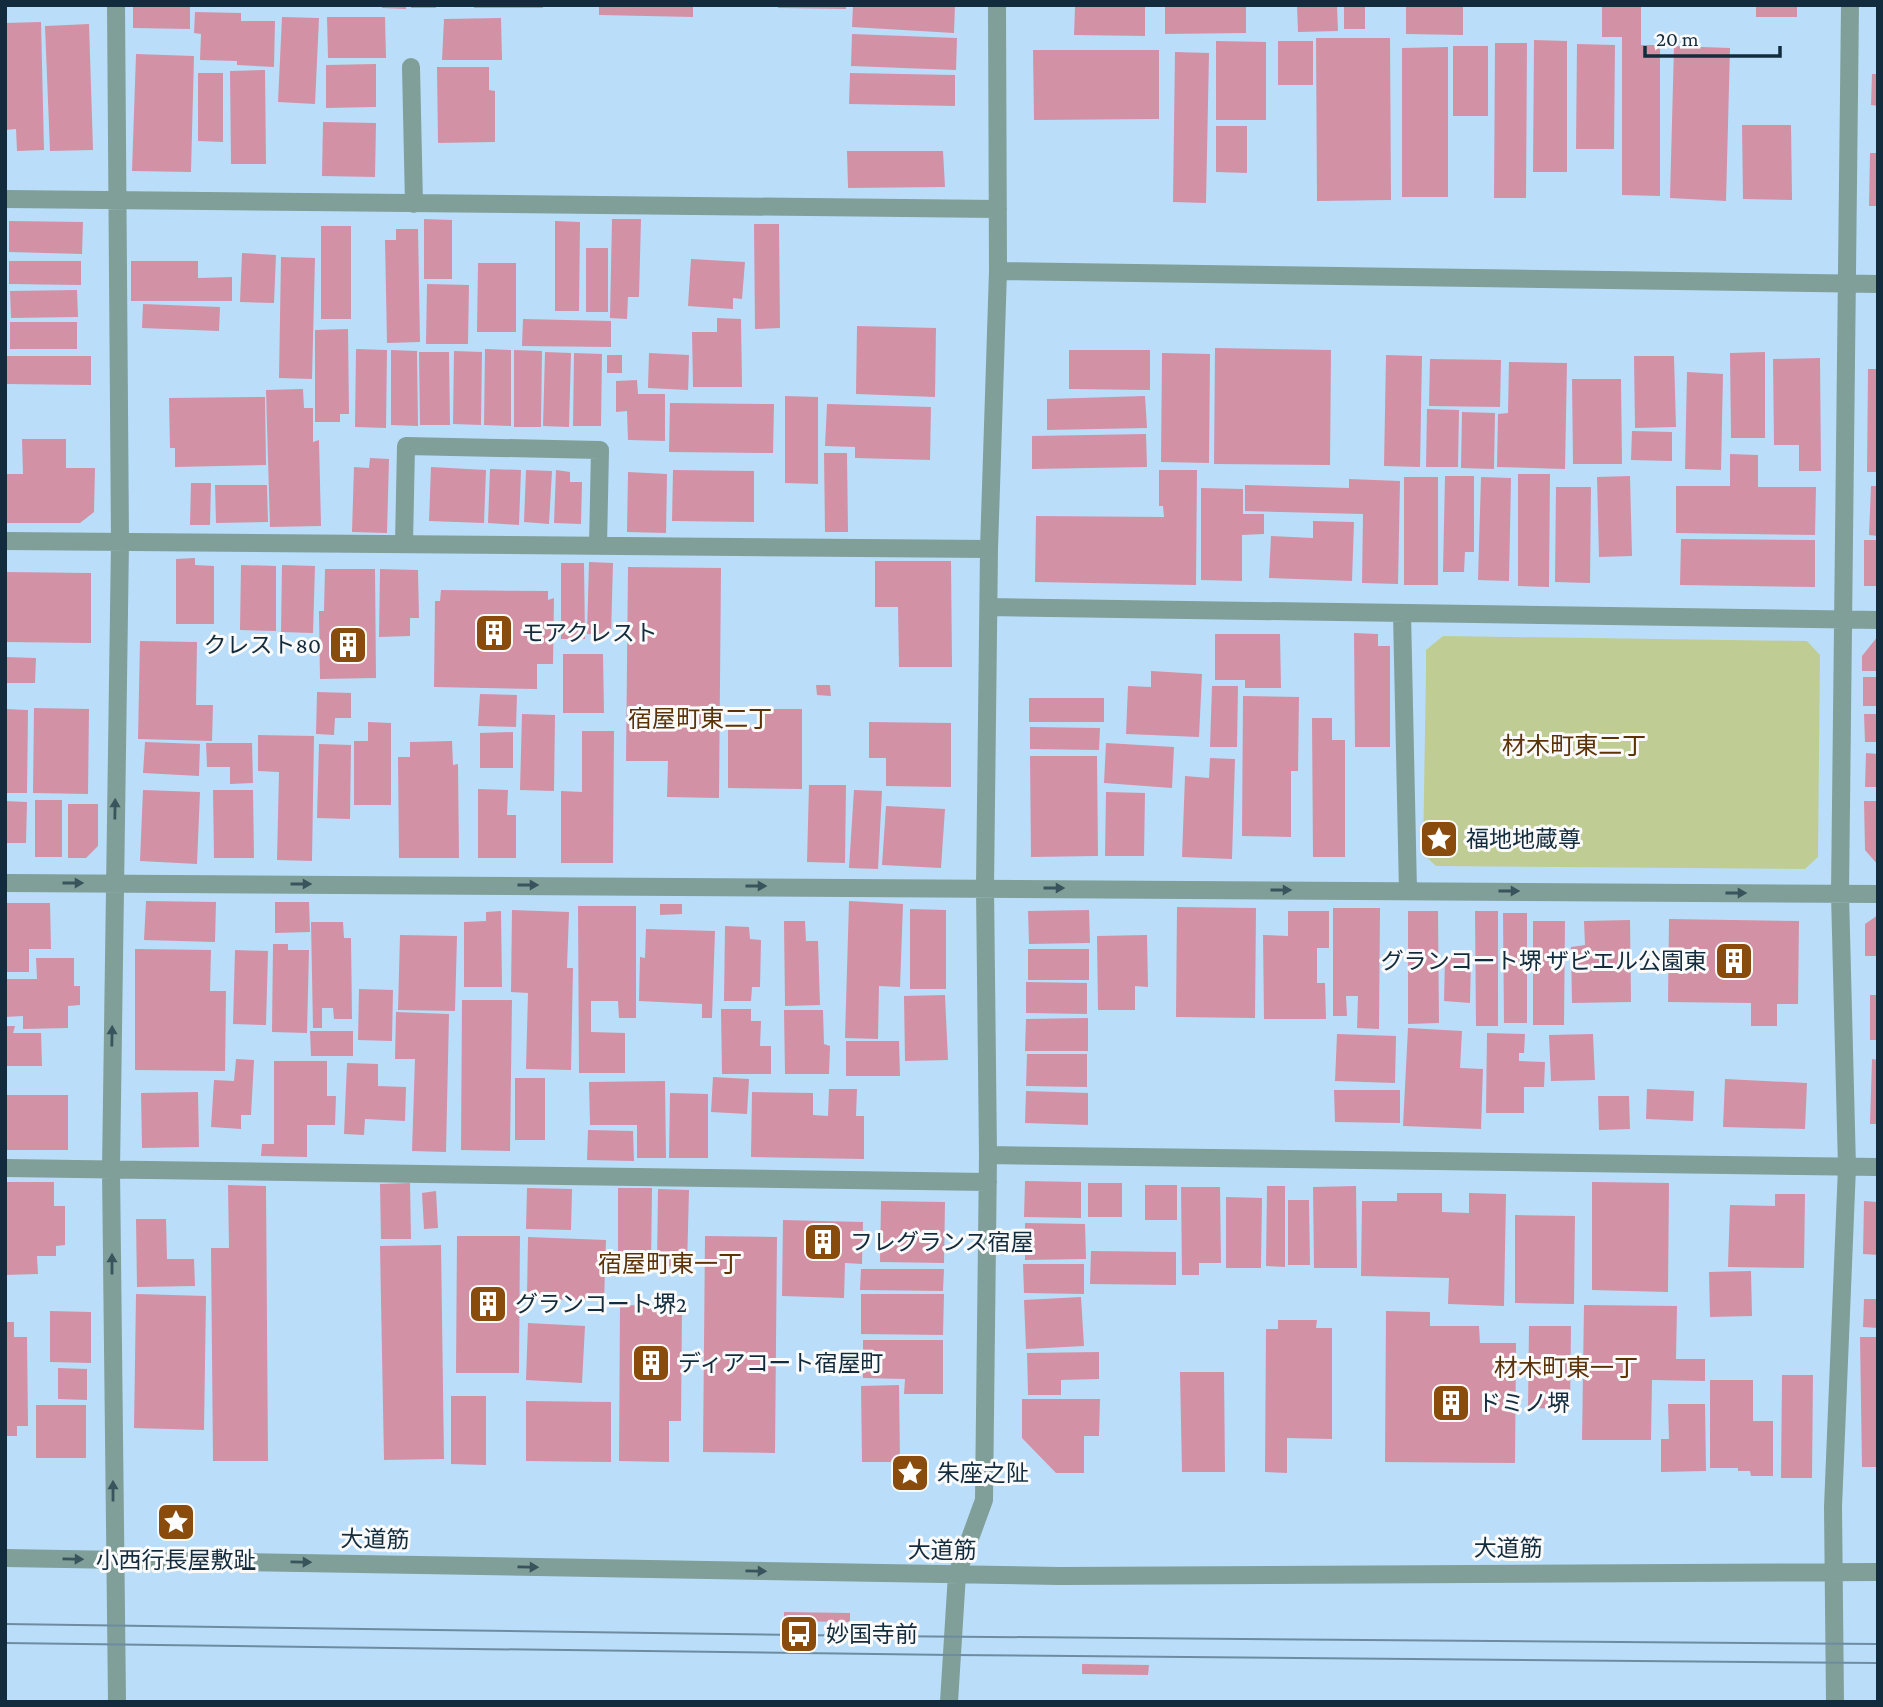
<svg xmlns="http://www.w3.org/2000/svg" width="1883" height="1707" font-family="'Crimson Pro','Noto Sans JP',serif">
<rect width="100%" height="100%" fill="#badef9"/>
<path fill="#bfcd95" d="M1443 636 1807 641 1820 655 1818 857 1805 869 1436 866 1423 854 1426 670V650Z"/>
<path fill="#d391a5" d="M133 5H190V29L133 28Z
M382 5H406V9L382 8Z
M411 5H436V8H411Z
M474 5H543V8H474Z
M599 5H693V17L599 15Z
M778 5H846V9L778 8Z
M853 5H955L954 33 852 27Z
M1165 5H1246V33L1165 34Z
M1297 5H1337L1338 31 1298 32Z
M1344 5H1365V29H1344Z
M1406 5H1463V35L1406 34Z
M1602 5H1641V45H1660V196L1622 195V37H1602Z
M1756 5H1797V17H1756Z
M1075 7H1145V36L1074 35Z
M195 12 241 13V21H275L274 67 237 65V61L200 60 201 34 194 33Z
M282 17 319 18 315 104 278 102Z
M327 17H385L386 58H328Z
M501 18 502 60H442L444 19Z
M41 22 44 150 17 151 16 129 5 130V23Z
M89 24 93 150 50 151 45 26Z
M852 34 957 38 956 70 851 66Z
M1316 38H1390L1391 200 1317 201Z
M1534 40 1567 41V172H1533Z
M1216 41 1266 42V120H1216Z
M1278 41H1313V85H1278Z
M1495 43H1527L1526 198H1494Z
M1577 44 1615 45 1614 149H1576Z
M1453 46H1488V116H1453Z
M1674 46 1730 48 1726 201 1670 198Z
M1448 47V197H1402V48Z
M1033 50H1159V119L1034 120Z
M1175 52 1209 53 1206 203 1173 202Z
M136 54 194 56 191 172 132 171Z
M376 64V107L326 108V65Z
M437 67H489V90L495 91V142L438 143Z
M265 70 266 164H231L230 71Z
M198 73H223V142L198 141Z
M850 73 955 75V106L849 104Z
M1872 74H1878V106L1871 105Z
M323 122 376 123 375 177 322 176Z
M1742 125H1791L1792 200 1743 199Z
M1216 126H1247V173L1216 172Z
M847 151H943L945 187 848 188Z
M1870 153H1878V206H1869Z
M424 219 452 220V279H424Z
M612 219H641L639 297H628L627 319 610 318Z
M9 221 83 222 82 254 9 252Z
M555 221 580 222 579 311H555Z
M754 224H779L780 328 755 329Z
M321 226H351V319H321Z
M396 229H418L420 342 387 343 385 240H396Z
M586 248H608V312H586Z
M242 253 276 255 274 303 240 302Z
M281 257 315 258 312 379 279 378Z
M691 259 745 262 742 299 733 298V309L688 306Z
M9 261H81V285L9 284Z
M131 261H198V278L232 277V301H131Z
M478 263H516V332H477Z
M427 284 469 285 468 344H426Z
M77 290 78 317 11 318 10 291Z
M143 304 220 307 219 331 142 328Z
M717 318 741 319 742 387H693L692 332H717Z
M523 319 611 321V347L522 346Z
M10 322H77V349H10Z
M857 326 936 328 935 397 856 394Z
M348 329 349 414H340V422H315V330Z
M1215 348 1331 350 1330 465 1214 464Z
M356 349 387 350 386 428 355 427Z
M485 349 511 350V426L484 425Z
M391 350 417 351 418 426 391 425Z
M514 350 542 351 541 427H514Z
M1069 350H1150V390L1069 389Z
M454 351 482 352 481 425 453 424Z
M419 352H449L450 425H420Z
M545 352 571 353 569 427 543 426Z
M1765 352V438H1731L1730 353Z
M574 353 602 354 601 426H573Z
M649 353 689 355 688 390 648 388Z
M1162 353 1210 354 1209 463 1161 462Z
M607 355H622V373H607Z
M1386 355 1422 356 1420 467 1384 466Z
M5 356H91V385L5 384Z
M1634 356H1674L1676 427 1635 428Z
M1820 358 1821 471H1799V445H1774L1773 359Z
M1430 359 1501 360 1500 407 1429 406Z
M1509 362 1567 363 1565 469 1497 467 1498 414 1508 413Z
M1868 369H1878V472H1867Z
M1687 372 1723 374 1721 470 1685 469Z
M1572 379H1621L1622 464H1573Z
M637 380 638 394H665V441L628 440 627 411 616 412V381Z
M303 389 304 408H313V442L319 440 321 526 270 527 266 390Z
M785 396 818 397V484L785 483Z
M1145 396 1147 428 1047 430V399Z
M265 397 266 465 175 467V448H170L169 398Z
M670 403 774 404 773 453 669 452Z
M827 404 931 407 930 460 855 458V447L825 446Z
M1427 409 1459 410 1458 467H1426Z
M1462 412 1495 413 1494 469 1461 468Z
M1632 431 1672 432V461L1631 460Z
M1146 434 1147 467 1032 469V436Z
M22 439H66V468H95L94 512 80 523H5V474H23Z
M824 453H847L848 532H825Z
M1730 454 1758 455V487H1816L1815 535 1676 533V486H1730Z
M370 458 389 459 387 533 352 532 354 467 369 468Z
M431 467 486 470 484 523 429 521Z
M490 469 521 470 519 525 488 523Z
M526 470 552 471 549 524 524 522Z
M556 470 570 472V482H582L581 524 554 523Z
M673 470 754 471V522L672 521Z
M1159 470H1197L1196 585 1035 582 1036 516 1164 517 1163 506H1159Z
M628 472 667 474 666 533 627 532Z
M1518 474H1550L1549 587 1518 586Z
M1445 476H1474V552H1465L1464 572H1443Z
M1630 476 1632 556 1599 557 1597 477Z
M1404 477H1438V585H1404Z
M1481 477 1511 478 1509 581 1478 580Z
M1349 479 1400 481 1398 584 1362 583 1363 514 1245 511V485L1349 488Z
M191 483H211L210 525H190Z
M215 485H267L268 522 216 523Z
M1871 486H1878V536L1869 535Z
M1556 487H1591L1590 583 1555 582Z
M1201 488 1243 489V514H1264V534L1242 535V581L1201 580Z
M1313 521 1354 522 1352 581 1269 578 1271 536 1313 538Z
M1681 539 1815 540V587L1680 585Z
M1864 540H1878V586H1864Z
M195 558V565L214 566V624H176V559Z
M875 561H951L952 667H899L898 607H875Z
M589 562 613 563 611 635 587 634Z
M561 563H584L585 639H561Z
M241 565 276 566V631L240 630Z
M282 565 315 566 313 633 281 632Z
M628 567 721 568 719 798 667 797 668 761H626Z
M325 569H375L376 678 320 679 319 611H324Z
M380 569 418 570 419 618H410V636L379 637Z
M6 572 91 573V643L5 642Z
M441 590 548 591V600L554 598 553 664H537V689L434 687 435 601H440Z
M1354 633 1378 634V646H1390V747H1355Z
M1215 634H1280L1281 688H1245V680H1215Z
M1878 636V671H1862V656Z
M140 641 197 642 196 705H213L212 741 138 739Z
M563 654H603L604 713H563Z
M5 657 36 658 35 683H5Z
M1151 671 1202 674 1199 737 1126 734 1128 686 1151 687Z
M1863 677H1878V706H1863Z
M816 685H830L831 696 817 695Z
M1212 686H1238L1237 747H1210Z
M317 692 351 693V718H335L334 735 316 734Z
M480 694 517 695 516 727 478 726Z
M1243 696 1299 697 1298 771H1291V837L1242 836Z
M1029 698H1104V722H1029Z
M34 708 89 709 88 794 33 793Z
M5 709 28 710 27 793H5Z
M763 709H802V789L728 788V727H763Z
M522 714 555 715 554 791 520 790Z
M1864 714H1878V742H1865Z
M1312 718H1332V740H1345V857H1313Z
M368 722 391 723V805H354V741H368Z
M869 722 951 723V787L886 786V758H869Z
M1030 727 1100 728 1099 750 1030 749Z
M582 731H614L613 863H561V791L582 792Z
M513 732V768H480V733Z
M258 735 314 736 312 861 277 860 279 772 258 771Z
M452 741 453 765 458 764 459 858H399L398 757H410V742Z
M145 742 200 744 199 776 143 773Z
M206 743H252L253 783 230 784V767H207Z
M1106 743 1174 747 1172 788 1104 783Z
M319 744 351 745 350 819 317 818Z
M1866 753 1878 754V787H1865Z
M1030 756H1097L1098 856 1031 857Z
M1210 758 1235 759 1232 859 1182 857 1185 776 1209 778Z
M809 785H846L845 863 807 862Z
M478 789 508 790 507 815H516V858H478Z
M143 790 200 792 197 864 140 861Z
M213 790H253L254 858H214Z
M854 790 882 791 878 869 849 868Z
M1106 792 1145 793 1144 856H1105Z
M35 800H62V857H35Z
M5 801 27 802 26 843H5Z
M1864 801H1878V865L1865 850Z
M68 804H98V846L86 858H68Z
M886 806 945 809 941 868 882 865Z
M146 901 216 902 215 942 144 940Z
M849 901 903 904 900 987 879 986 878 1039 845 1038Z
M275 902H309L310 932 275 933Z
M5 903H50L51 949H29V972H5Z
M660 904H682V914L660 915Z
M578 906H636V1018H619L618 1001H591V1032L625 1033V1073H579Z
M1177 907 1256 908 1255 1018 1176 1017Z
M1333 908H1380L1379 1029 1357 1028 1358 996H1346L1347 1016H1333Z
M910 909 946 910V989H910Z
M512 910 569 912 567 968H573L571 1070 526 1069 528 993 511 992Z
M1089 910 1090 943 1029 944 1028 911Z
M501 911 502 987H464V922L486 921V912Z
M1288 911H1329V948H1317V983H1325L1326 1019H1264L1263 935 1288 936Z
M1408 911H1438L1439 1023 1408 1024Z
M1475 911H1498V1026H1476Z
M1503 913H1527V1023H1504Z
M1878 915V956H1865V924Z
M1669 919 1799 921 1798 1004H1777V1026H1751V1003L1668 1002Z
M1630 920 1631 1002 1572 1003 1571 947 1585 945 1584 921Z
M784 921H805L806 941H818L820 1005 785 1006Z
M1533 921H1565L1564 1025H1533Z
M311 922H343L344 938H351L352 1019H334L333 1008H322V1028H313Z
M725 926 749 927 750 939 761 940 760 987H752L751 1001H724Z
M646 929 715 931 712 1018H702V1004L639 1001 640 957 645 958Z
M400 935 457 936 455 1011 398 1010Z
M1147 935 1148 987 1135 986V1010H1098L1097 936Z
M273 944H288V950H309L307 1033 272 1032Z
M135 949 211 950 210 991H226L225 1071 135 1070Z
M1028 949H1089V980H1028Z
M235 950 268 951 266 1025 233 1024Z
M1445 957 1471 958 1470 1003 1444 1001Z
M36 958H74V986H80V1005L68 1006V1028L23 1029V1016L5 1017V979H37Z
M1026 982 1087 983V1014L1026 1013Z
M359 989 393 990 392 1041 358 1040Z
M945 995 948 1060 905 1061 904 996Z
M1870 995H1878V1040H1870Z
M462 1000H512L510 1151 461 1150Z
M721 1009H751V1021H761L760 1046H771V1074H722Z
M784 1010H823L824 1044 830 1046 829 1074H785Z
M396 1012 449 1014 446 1152 412 1151 415 1059H395Z
M1088 1018V1051H1025L1026 1019Z
M5 1026H15L13 1033H41L42 1066H5Z
M1408 1028 1462 1031 1460 1068 1483 1069 1481 1129 1403 1126Z
M310 1031H353V1056H311Z
M1487 1033 1525 1034 1524 1053H1519V1061L1545 1062 1544 1087H1524V1113H1486Z
M1337 1034 1396 1036 1395 1083 1335 1081Z
M1593 1034 1595 1080 1551 1081 1549 1035Z
M846 1041H899L900 1076H846Z
M1027 1054H1087V1087L1026 1086Z
M236 1059 254 1060 251 1115H241V1129L211 1127 214 1080 234 1081Z
M1872 1059 1878 1060V1124H1870Z
M274 1061H327V1096H336L335 1125H307V1157L261 1156 262 1144H274Z
M347 1063 378 1064V1086L406 1087 405 1121 365 1119 364 1135 344 1134Z
M713 1077 749 1079 747 1114 711 1112Z
M515 1078H545V1140H515Z
M1725 1079 1807 1083 1805 1129 1723 1127Z
M665 1081 666 1158H637V1125H590L589 1082Z
M829 1089H857L856 1116H864V1159L751 1157 752 1092 813 1093V1115L828 1116Z
M1647 1089 1694 1091 1693 1121 1646 1119Z
M1334 1090H1400V1123L1335 1122Z
M1026 1091 1088 1093V1125L1025 1123Z
M198 1092 199 1147 142 1148 141 1093Z
M670 1093 708 1094V1158H669Z
M5 1095H68V1150H5Z
M1598 1096H1629L1630 1129 1599 1130Z
M588 1130 633 1131 634 1161 587 1160Z
M1025 1181 1081 1182V1218L1024 1217Z
M5 1182H54V1206H65V1245L56 1246V1256H37L38 1274 5 1275Z
M1592 1182 1669 1183 1668 1292 1592 1290Z
M410 1183 411 1239H381L380 1184Z
M1088 1183H1122V1217H1088Z
M228 1185 266 1186 268 1461H213L211 1248H229Z
M1145 1185H1177V1220H1145Z
M1267 1186H1285V1267L1266 1266Z
M1356 1186 1357 1268H1314L1313 1187Z
M1181 1187H1220L1221 1263H1199V1275H1182Z
M527 1188 572 1189 571 1230 526 1229Z
M618 1188H652L651 1267H618Z
M658 1189 689 1190 687 1267 657 1266Z
M436 1191 438 1228 424 1229 422 1193Z
M1397 1193H1442V1212L1469 1213V1193L1506 1194 1504 1306 1448 1304 1449 1278 1361 1276 1362 1201H1397Z
M1775 1194H1805L1804 1268 1728 1267 1730 1205 1775 1206Z
M1226 1197 1262 1198 1261 1268H1226Z
M1288 1200H1309L1310 1265H1288Z
M881 1201 945 1202 944 1263 880 1262Z
M1864 1201 1878 1202V1255L1863 1254Z
M1515 1215 1575 1216 1574 1304 1515 1303Z
M136 1219H166L167 1259H194L195 1286 137 1287Z
M783 1220 863 1222 862 1264 845 1263 844 1298 782 1296Z
M1025 1223 1085 1224 1086 1259 1025 1260Z
M457 1236H520L519 1373H456Z
M705 1236 777 1237 775 1453 703 1452Z
M528 1237 606 1240 604 1301 527 1298Z
M441 1245 444 1459 384 1460 380 1246Z
M1091 1251 1176 1252V1285L1090 1284Z
M1023 1264H1084V1294L1024 1293Z
M861 1269H944L943 1291 860 1290Z
M1751 1271 1752 1316 1710 1317 1709 1272Z
M136 1294 206 1296 204 1430 134 1428Z
M861 1294H944L943 1335 861 1334Z
M1081 1297 1084 1346 1026 1349 1024 1300Z
M1864 1299H1878V1328L1863 1327Z
M620 1305 682 1306 681 1421H669V1462L619 1461Z
M1584 1305 1677 1306 1676 1359H1705V1381L1652 1380 1651 1440H1582Z
M50 1311 91 1312V1363L50 1362Z
M1386 1311 1430 1312V1326H1479L1480 1343H1516L1515 1463 1385 1462Z
M1278 1320H1317L1316 1328H1332V1439L1287 1438V1473L1265 1472 1266 1329H1278Z
M5 1322H14V1337H27L28 1426H17V1436H5Z
M528 1323 585 1326 582 1383 526 1380Z
M1529 1326H1571L1570 1409 1528 1408Z
M1860 1337H1878V1467H1862Z
M863 1340H943V1394H904L905 1379 863 1378Z
M1099 1352V1379L1061 1380V1395H1028L1027 1353Z
M58 1368 87 1369V1400L58 1399Z
M1180 1372H1224L1225 1472H1182Z
M1782 1375H1813L1812 1478H1781Z
M1710 1380H1753V1421H1773V1476H1751L1750 1471H1738V1468H1710Z
M899 1385 900 1462H862L861 1386Z
M451 1396H486V1465L451 1464Z
M1022 1399H1100L1099 1436H1084V1473H1056L1022 1438Z
M526 1401 611 1402V1462L526 1461Z
M1668 1404H1705L1706 1471 1661 1472V1439H1669Z
M36 1405H86V1458H36Z
M784 1612 850 1613V1622L784 1621Z
M1082 1664 1149 1665 1148 1675 1082 1674Z"/>
<g fill="none" stroke-linecap="round" stroke-linejoin="round">
<path stroke="#7f9f98" stroke-width="18" d="M116 5 120 542 111 1169 117 1702
M411 67 414 204
M5 199 998 209
M998 271 1878 284
M5 541 989 549
M404 544 406 446 600 450 598 546
M989 607 1878 620
M1402 613 1408 891
M5 883 1878 894
M988 1155 1878 1167
M5 1168 988 1182
M5 1558 1060 1576 1878 1572
M949 1702 957 1574 984 1500 988 1155 985 887 989 549 998 271 997 5
M1835 1702 1833 1507 1847 1167 1840 894 1850 5"/>
<path stroke="#6d8ca2" stroke-width="2" d="M5 1624 875 1636 1878 1644
M5 1643 952 1655 1878 1663"/>
</g>
<defs><path id="oneway-solid" d="M-6-.8H1V-3.2L6.5 0L1 3.2V.8H-6Z" transform="scale(1.75)"/></defs>
<g fill="#39545d">
<use href="#oneway-solid" transform="translate(115 809) rotate(-89)"/>
<use href="#oneway-solid" transform="translate(73 883)"/>
<use href="#oneway-solid" transform="translate(301 884)"/>
<use href="#oneway-solid" transform="translate(528 885)"/>
<use href="#oneway-solid" transform="translate(756 886)"/>
<use href="#oneway-solid" transform="translate(1054 888)"/>
<use href="#oneway-solid" transform="translate(1281 890)"/>
<use href="#oneway-solid" transform="translate(1509 891)"/>
<use href="#oneway-solid" transform="translate(1736 893)"/>
<use href="#oneway-solid" transform="translate(112 1036) rotate(-89)"/>
<use href="#oneway-solid" transform="translate(112 1264) rotate(-90)"/>
<use href="#oneway-solid" transform="translate(113 1491) rotate(-90)"/>
<use href="#oneway-solid" transform="translate(73 1559) rotate(1)"/>
<use href="#oneway-solid" transform="translate(301 1562) rotate(1)"/>
<use href="#oneway-solid" transform="translate(528 1567) rotate(1)"/>
<use href="#oneway-solid" transform="translate(756 1571) rotate(1)"/>
</g>
<defs>
<symbol id="building-square" viewBox="-11 -11 22 22"><rect x="-9" y="-9" width="18" height="18" rx="4" fill="#894c0c" stroke="#fafafa"/><path d="M-4-6H4V6H1V3H-1V6H-4ZM-2.5-4.3h1.7v1.8h-1.7ZM.8-4.3h1.7v1.8H.8ZM-2.5-1h1.7V.8h-1.7ZM.8-1h1.7V.8H.8Z" fill="#fff"/></symbol>
<symbol id="sight-square" viewBox="-11 -11 22 22"><rect x="-9" y="-9" width="18" height="18" rx="4" fill="#894c0c" stroke="#fafafa"/><path d="M0-6L1.8-2.2L6-1.7L2.9 1.2L3.7 5.4L0 3.3L-3.7 5.4L-2.9 1.2L-6-1.7L-1.8-2.2Z" fill="#fff"/></symbol>
<symbol id="bus-square" viewBox="-11 -11 22 22"><rect x="-9" y="-9" width="18" height="18" rx="4" fill="#894c0c" stroke="#fafafa"/><path d="M-5-6H5V4H4V6H2V4H-2V6H-4V4H-5ZM-3.5-4V0h7V-4ZM-3.5 1.2v1.5H-2V1.2ZM2 1.2v1.5H3.5V1.2Z" fill="#fff"/></symbol>
</defs>
<g fill-rule="evenodd">
<use href="#building-square" x="472" y="611" width="44" height="44"/>
<use href="#building-square" x="326" y="623" width="44" height="44"/>
<use href="#sight-square" x="1417" y="817" width="44" height="44"/>
<use href="#building-square" x="1712" y="939" width="44" height="44"/>
<use href="#building-square" x="801" y="1220" width="44" height="44"/>
<use href="#building-square" x="466" y="1282" width="44" height="44"/>
<use href="#building-square" x="629" y="1341" width="44" height="44"/>
<use href="#building-square" x="1429" y="1381" width="44" height="44"/>
<use href="#sight-square" x="888" y="1451" width="44" height="44"/>
<use href="#sight-square" x="154" y="1500" width="44" height="44"/>
<use href="#bus-square" x="777" y="1612" width="44" height="44"/>
</g>
<g text-anchor="middle" dominant-baseline="central" stroke-width="6" stroke-linejoin="round" paint-order="stroke">
<g font-size="23" fill="#132c3d" stroke="#fafafa" text-anchor="start">
<text x="521" y="633">モアクレスト</text>
<text x="321" y="645" text-anchor="end">クレスト80</text>
<text x="1466" y="839">福地地蔵尊</text>
<text x="1707" y="961" text-anchor="end">グランコート堺 ザビエル公園東</text>
<text x="850" y="1242">フレグランス宿屋</text>
<text x="515" y="1304">グランコート堺2</text>
<text x="678" y="1363">ディアコート宿屋町</text>
<text x="1478" y="1403">ドミノ堺</text>
<text x="937" y="1473">朱座之阯</text>
<text x="176" y="1560" text-anchor="middle">小西行長屋敷趾</text>
<text x="826" y="1634">妙国寺前</text>
</g>
<g font-size="23" fill="#132c3d" stroke="#fafafa">
<text transform="translate(375 1539) rotate(1)">大道筋</text>
<text x="1508" y="1548">大道筋</text>
<text x="942" y="1550">大道筋</text>
</g>
<g font-size="24" fill="#5c3207" stroke="#fafafa">
<text x="700" y="718">宿屋町東二丁</text>
<text x="1574" y="745">材木町東二丁</text>
<text x="670" y="1263">宿屋町東一丁</text>
<text x="1566" y="1367">材木町東一丁</text>
</g>
</g>
<rect width="1883" height="1707" fill="none" stroke="#132c3d" stroke-width="14"/>
<path d="M1645 46v10h135v-10" fill="none" stroke="#132c3d" stroke-width="3.5"/>
<text x="1656" y="46" font-size="21" fill="#132c3d" stroke="#fafafa" stroke-width="5" paint-order="stroke">20 m</text>
</svg>
